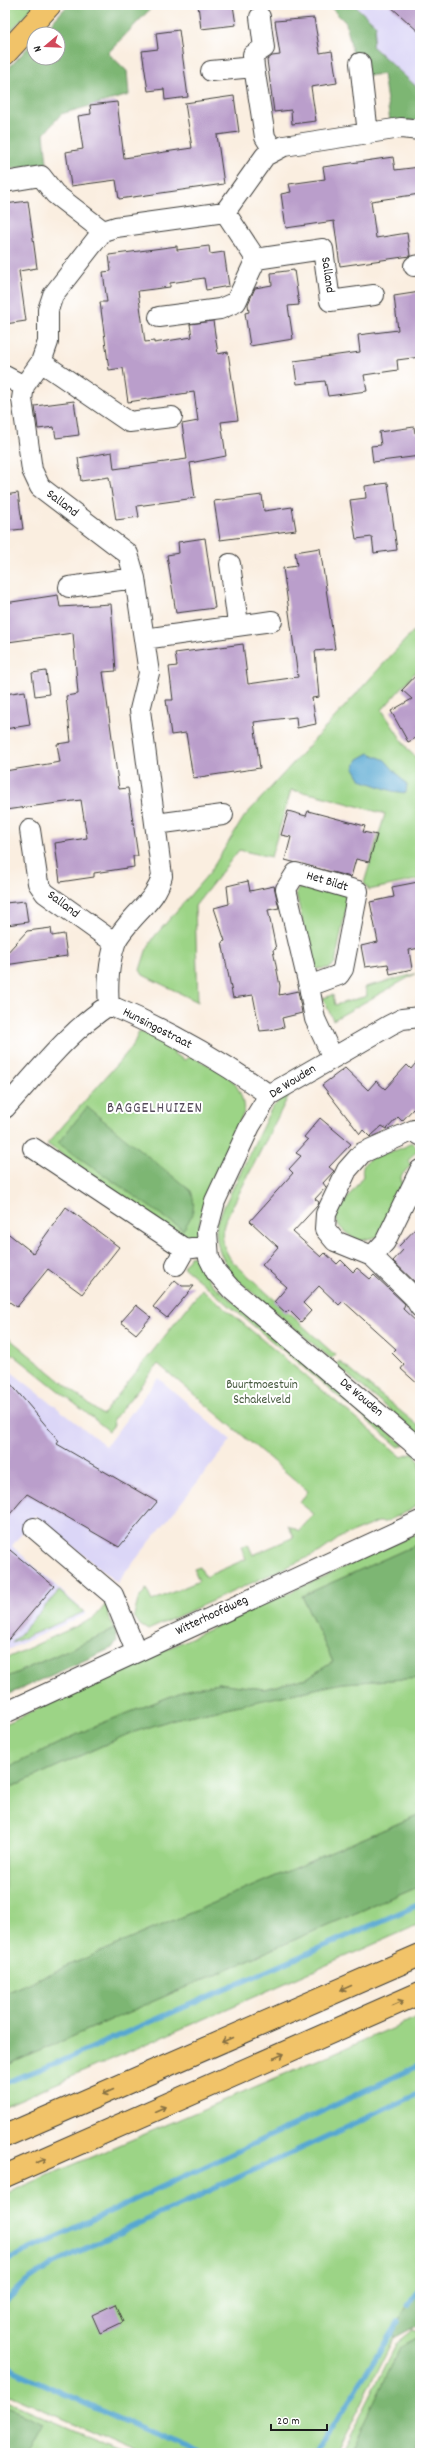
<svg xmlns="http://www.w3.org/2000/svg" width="425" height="2458" font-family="Dekko,sans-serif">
<rect width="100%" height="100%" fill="#fff"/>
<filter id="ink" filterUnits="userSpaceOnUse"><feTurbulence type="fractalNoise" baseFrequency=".025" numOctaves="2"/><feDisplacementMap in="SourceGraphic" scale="8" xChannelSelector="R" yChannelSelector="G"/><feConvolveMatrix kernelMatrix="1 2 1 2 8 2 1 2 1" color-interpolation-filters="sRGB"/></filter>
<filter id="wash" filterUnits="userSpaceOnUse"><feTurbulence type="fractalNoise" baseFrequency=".012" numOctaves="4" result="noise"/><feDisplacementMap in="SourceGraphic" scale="16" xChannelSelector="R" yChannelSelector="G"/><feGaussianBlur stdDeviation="0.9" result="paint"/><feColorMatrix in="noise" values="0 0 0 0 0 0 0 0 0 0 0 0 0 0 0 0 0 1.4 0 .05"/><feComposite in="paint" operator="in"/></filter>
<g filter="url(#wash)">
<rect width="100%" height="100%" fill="#faeee0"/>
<path fill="#dbd6f7" d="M354 5H420V90L372 46 376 25Z
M5 1367 106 1446 158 1378 231 1440 117 1583 35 1515 12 1546 87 1614 5 1651Z"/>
<path fill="#9cd486" stroke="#5c7851" d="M5 5H35L5 37Z
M418 626 420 628V667L382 710 409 751 420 761V879L369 890 364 883 385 814 318 795 291 790 271 857 239 850 195 906 198 1002 143 975 140 970 146 951 154 937 210 872 244 817Z
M305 885 345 894 348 899 335 963 330 968 316 969 312 964 296 893 299 888Z
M415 974 333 1020 323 998 333 995 335 1005 367 996 365 987Z
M139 1032 146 1033 175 1049 174 1054 185 1060 191 1056C219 1071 242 1076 244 1112L204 1202 197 1236 189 1239 181 1237 47 1144 132 1047Z
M289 1095 225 1221C220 1237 223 1248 232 1261L335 1355 331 1359 234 1277C222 1259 213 1243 217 1221L271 1109 281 1099Z
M411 1142 418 1149 408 1161 411 1165 401 1176 402 1189 394 1199 379 1236 360 1241C349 1235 336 1229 336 1215L363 1176C357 1150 399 1156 411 1142Z
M191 1256 198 1260 210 1282 404 1445 399 1447 183 1267Z
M202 1289 402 1457 414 1453 420 1462V1503L409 1511 385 1522H378L341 1537 320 1552 148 1630 140 1625 134 1616 138 1600 146 1589 152 1601 199 1581 194 1569 200 1567 205 1577 246 1559 241 1547 248 1544 253 1555 294 1537 288 1525 299 1531 314 1514 300 1503 308 1491 158 1364 113 1420 114 1425 109 1431 5 1348V1335L102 1415Z
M339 1361 420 1427V1435L336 1365Z
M420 1532V1543L302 1596 333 1662 307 1678 264 1689 218 1683 184 1691 95 1726 5 1769V1724Z
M59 1591 84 1612 12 1643Z
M108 1602V1616L115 1629 5 1678V1659L94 1618Z
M420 1678V1814L5 1993V1790L128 1734 174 1719 343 1683Z
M420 1885V1924L5 2106V2066Z
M420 2016V2283L394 2329V2338L337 2453H141L5 2393V2194Z
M413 2330 420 2333V2453H342L397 2343Z
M5 2400 126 2453H5Z"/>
<path fill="#7db673" stroke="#4c6948" d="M68 5H154L108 53 127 71 129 95 61 114 44 134 47 163 5 170V72L34 41V58H58V34H41Z
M328 5H354L376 25 372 46 420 90V121H390L383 74 364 76 356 69 346 23Z
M87 1107 191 1191C197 1206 192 1217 183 1230L58 1143Z
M420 1543V1678L343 1683 174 1719 128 1734 5 1790V1769L95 1726 184 1691 218 1683 264 1689 307 1678 333 1662 302 1596Z
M115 1629 117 1641 112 1648 5 1696V1678Z
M420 1814V1885L5 2066V1993Z
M420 2283V2324L394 2338V2329Z
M420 2337V2453H350L400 2348Z
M5 2406 43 2423 27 2453H5Z"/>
<path fill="#57a7d1" stroke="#3a6276" d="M369 753 385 760 407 785 406 793 392 791 361 780 354 768 358 759Z"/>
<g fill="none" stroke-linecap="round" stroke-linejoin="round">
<path stroke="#57a7d1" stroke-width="5.5" d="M5 2083 61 2061 420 1904
M5 2261 420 2065
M5 2302 26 2282 54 2263 420 2093
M408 2305 420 2287
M5 2363 13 2370 125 2422 200 2453
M314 2453 323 2443 398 2322"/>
</g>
<g id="blocks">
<path fill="#ba9ecb" d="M198 5H233L236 25 201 29Z
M389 5H420V33Z
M314 18 320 53 332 51 337 83 311 87 316 121 292 124 291 110 274 112 267 60 272 56 280 55 275 21Z
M179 30 188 97 165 100 164 89 148 91 142 51 158 49 156 33Z
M234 96 239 132 217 135 224 184 119 199 116 180 71 186 66 152 83 149 78 116 91 114 90 105 117 102 124 158 192 148 185 103Z
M393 157 395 170 420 167V194L371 201 376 238 407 233 410 256 340 266 334 221 286 228 281 194 291 192 289 184 325 179 323 167Z
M28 201 37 268 19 271 26 321 5 324V204Z
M177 246V250L209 246 210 254 224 252 229 286 206 290 204 278 170 283V287L138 291 145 342 154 341V343L192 337 190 324 213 321 218 354 228 352 238 420 221 422 226 456 190 463 195 498 137 506 139 517 116 520 109 477 81 481 78 458 112 452 114 469 187 459 182 424 198 421 194 392 128 402 123 368 109 370 100 302H107L103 272 111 271 109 255Z
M294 270 299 305 288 306 293 339 250 346 245 313 249 312 248 304 255 288 272 285 271 273Z
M420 292V357L397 360 398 370 364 375 367 391 328 396 325 381 297 384 294 361 360 352 358 335 398 330 394 296Z
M74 401 79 435 56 438 54 427 38 429 35 406Z
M414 427 415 433 420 432V456L373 462 371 446 381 445 379 432Z
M388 483 397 550 374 553 372 537 356 539 350 500 366 498 365 486Z
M18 493 23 529 5 531V495Z
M262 495 264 511 292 507 296 530 220 540 214 501Z
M205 538 215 608 176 613 167 555 179 553 178 542Z
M320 548 335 649 315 651 319 697 312 698 316 724 297 728 296 717 254 722 260 768 193 778 186 733 171 735 166 700H173L169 667 177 666 175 653 243 644 248 684 298 677 283 568 297 566 295 552Z
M58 595 60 607 111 604 116 671 103 672 119 789 128 788 138 856H133L134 867 94 873V877L60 882 55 843 87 838 81 800 5 810V771L60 762 57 744 71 742 66 696 78 694 73 633 8 642 5 603Z
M46 671 49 694 35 696 32 673Z
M420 671V736L408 742 391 711 412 699 402 690Z
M25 691 30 725 5 729V694Z
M288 811 306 816 308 811 365 826 363 832 377 835 369 862 356 859 351 877 285 860 291 837 281 835Z
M248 881 250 891 274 886 279 908 268 910 276 949 273 950 280 986 279 995 298 991 302 1013 282 1018 284 1027 270 1030 260 1031 253 995 233 998 222 942 225 941 214 908 229 904 227 886Z
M418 882 420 895V948L409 950 412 969 390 974 388 964 365 967 361 946 378 942 370 902 394 897 392 887Z
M25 901 28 922 7 925 5 903Z
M51 928 52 936 64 934 67 956 5 965V955L27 931Z
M420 1058V1115L413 1109 402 1121 398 1117 387 1129 382 1126 370 1137 363 1130 360 1134 322 1085 345 1068 368 1090 376 1081 385 1089 407 1065 411 1069Z
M320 1118 351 1144 329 1167 334 1171 323 1183 326 1187 315 1199 319 1202 318 1205 293 1232 321 1257 325 1253 337 1264 341 1260 353 1272 357 1268 370 1279 374 1275 405 1304 403 1309 420 1325V1386L401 1369 404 1365 392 1353 396 1349 343 1301 339 1305 319 1286 303 1303 311 1311 301 1322 289 1310 286 1313 274 1302 287 1287 262 1265 278 1247 250 1221 293 1173 289 1169 301 1156 296 1153 308 1140 304 1137Z
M66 1207 119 1247 82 1294 48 1269 17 1307 5 1299V1231L33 1253Z
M420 1224V1287L393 1261 403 1250 399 1246Z
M175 1280 182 1286H194L167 1318 153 1307Z
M136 1305 151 1317 136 1334 121 1322Z
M5 1377 59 1441 57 1444 157 1502 119 1547 27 1494 5 1520Z
M5 1546 54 1586 5 1644Z
M115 2304 123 2322 100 2333 92 2315Z"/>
</g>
</g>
<g filter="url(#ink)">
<use href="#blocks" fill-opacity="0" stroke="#3d3c39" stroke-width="1"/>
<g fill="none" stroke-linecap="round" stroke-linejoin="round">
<defs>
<path id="minor" d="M260 17 264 48 253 55 254 67 265 137 273 150
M360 63 368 134
M211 71 254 67
M5 182 41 176 55 194 103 231
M225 212 256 259
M256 259 323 249 330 301 374 295
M414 266 420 265
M159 317 220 309 236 302 256 259
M41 362 129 422 172 417
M5 376 24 386
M230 564 238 624
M69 587 135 578
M144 639 272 621
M156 824 223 815
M30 830 38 883 45 893 115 943
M309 986 286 889 296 873 358 891 343 969 339 975 309 986 315 1019 333 1058
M109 1005C107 986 109 962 115 944 117 937 124 929 129 923 142 907 157 897 162 876L140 710 149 673 135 578 128 554 40 487 32 470 22 399 24 386 41 362 48 342V310L53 295 103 231 116 227 225 212 265 156 284 146 401 128 420 130
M109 1005C165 1029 219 1059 269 1095
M420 1017 402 1019 390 1025 269 1095 250 1126 215 1201 207 1232 209 1258 216 1272 231 1289 420 1449
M5 1108C38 1072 68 1032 109 1005
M420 1135 414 1130 362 1153 347 1170 326 1214 325 1229 335 1241 372 1256 414 1297 420 1307
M33 1148 185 1249 207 1246
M372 1256 385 1242 420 1170
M176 1265 185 1249
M34 1528 113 1595 136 1651
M5 1713 420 1521"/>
<path id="major" d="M5 54 50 5"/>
<path id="highway" d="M5 2136 420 1955
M5 2176 420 1993"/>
</defs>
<use href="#minor" stroke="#3d3c39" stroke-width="22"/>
<use href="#major" stroke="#3d3c39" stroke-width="24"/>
<use href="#highway" stroke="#3d3c39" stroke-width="24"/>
<use href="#minor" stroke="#fff" stroke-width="20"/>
<use href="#major" stroke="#f1c369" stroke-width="22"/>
<use href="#highway" stroke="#f1c369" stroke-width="22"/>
</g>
<defs><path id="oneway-shaft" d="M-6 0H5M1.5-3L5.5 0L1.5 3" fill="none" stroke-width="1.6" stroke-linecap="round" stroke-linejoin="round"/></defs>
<g stroke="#867042">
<use href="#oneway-shaft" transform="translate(346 1988) rotate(156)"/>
<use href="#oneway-shaft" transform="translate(398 2003) rotate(-24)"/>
<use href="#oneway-shaft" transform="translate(227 2040) rotate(156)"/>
<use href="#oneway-shaft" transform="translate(279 2056) rotate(-24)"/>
<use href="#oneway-shaft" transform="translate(108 2092) rotate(156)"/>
<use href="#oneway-shaft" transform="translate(160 2109) rotate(-24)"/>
<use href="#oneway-shaft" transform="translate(41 2161) rotate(-23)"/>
</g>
</g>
<g text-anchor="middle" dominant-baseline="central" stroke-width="4" stroke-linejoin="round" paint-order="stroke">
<g font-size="13" fill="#1c1c1c" stroke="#fff">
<text transform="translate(327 275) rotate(82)">Salland</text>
<text transform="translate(62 504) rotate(37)">Salland</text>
<text transform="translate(327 882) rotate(17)">Het Bildt</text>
<text transform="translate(63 905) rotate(37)">Salland</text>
<text transform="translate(157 1029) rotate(27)">Hunsingostraat</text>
<text transform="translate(293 1082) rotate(-32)">De Wouden</text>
<text transform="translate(361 1398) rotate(40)">De Wouden</text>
<text transform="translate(212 1616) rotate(-25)">Witterhoofdweg</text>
</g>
<g font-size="13" fill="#495c41" stroke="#fff">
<text x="262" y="1385">Buurtmoestuin<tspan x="262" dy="15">Schakelveld</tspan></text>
</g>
<g font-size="15" letter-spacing="1" fill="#534a59" stroke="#fff">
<text x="155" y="1109">BAGGELHUIZEN</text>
</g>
</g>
<rect width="425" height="2458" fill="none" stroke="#fff" stroke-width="20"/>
<g transform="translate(46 46) rotate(251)"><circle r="19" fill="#ffffff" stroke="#a4a4a4"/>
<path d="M0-3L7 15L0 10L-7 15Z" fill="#d1495b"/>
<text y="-6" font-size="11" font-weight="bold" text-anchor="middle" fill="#1c1c1c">N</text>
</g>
<path d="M271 2424v6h56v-6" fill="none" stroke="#1c1c1c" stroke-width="2"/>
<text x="277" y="2424" font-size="12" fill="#1c1c1c" stroke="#ffffff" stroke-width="3" paint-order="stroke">20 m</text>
</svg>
